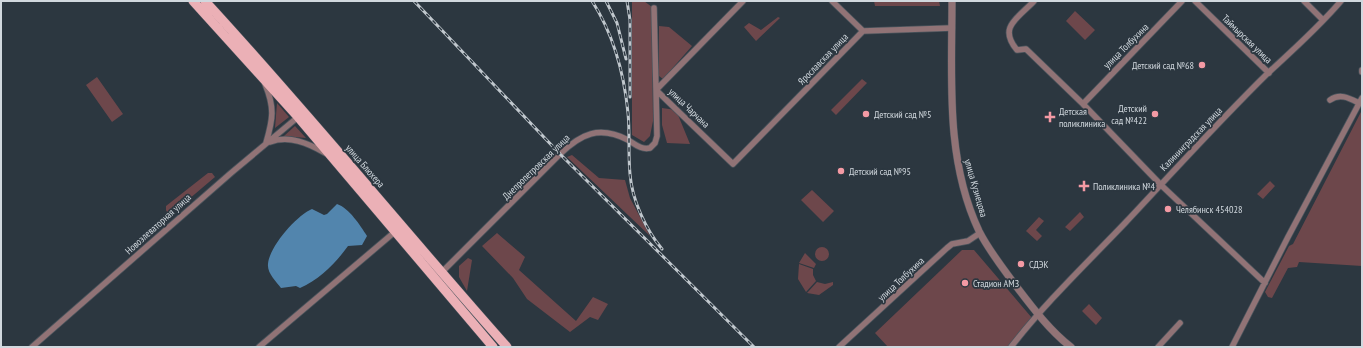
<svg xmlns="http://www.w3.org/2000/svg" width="1363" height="348" font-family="'PT Sans Narrow',sans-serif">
<rect width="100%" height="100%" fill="#2c3740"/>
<path fill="#6d474b" d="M632 1H644L652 7 653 121 650 136 644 142 632 135Z
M874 1H939L940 6H875Z
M1075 11 1095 30 1085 40 1066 21Z
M778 17 780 18 756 41 744 27 749 23 761 30Z
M659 26 669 27 692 46 663 79 659 76Z
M97 77 123 114 112 122 86 85Z
M862 79 867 83 836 115 831 110Z
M277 103 289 117 275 128Z
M662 108 676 110 690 144 667 143 662 125Z
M1362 110V266L1299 262 1297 267 1288 268 1272 298 1268 297 1265 292 1289 246 1293 244Z
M295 126 306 138 284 136Z
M572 155 599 178 625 180 630 198 650 236 567 157Z
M208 173H212L215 177 169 216 166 210V206Z
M1270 181 1275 186 1263 199 1257 194Z
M812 190 834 211 823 222 801 200Z
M1080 212 1084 217 1070 231 1065 227Z
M1039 217 1044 221 1036 230 1042 236 1037 241 1026 231Z
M497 233 525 257 519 270 576 321 593 297 608 304 598 320 590 317 570 332 527 299 513 278 482 246Z
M815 254a7 7 0 1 1 14 0a7 7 0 1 1-14 0Z
M962 250H974L1032 318 1008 347H888L875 333Z
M805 253 816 264 814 268 799 263Z
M468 258 472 260 467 291 459 277V266Z
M799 264 813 269V275L816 281 806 292 798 279Z
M817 282 825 284 833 282V285L819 295 807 293Z
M1089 304 1102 318 1096 325 1082 311Z"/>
<path fill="#5285ad" d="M337 204C349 208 360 225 367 236L362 245 348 246C335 264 320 279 300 288L296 286 281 288C276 281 267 273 268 264 269 247 297 215 312 209L324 215 327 214Z"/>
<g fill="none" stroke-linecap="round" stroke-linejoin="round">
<defs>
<path id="minor" d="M832 1 863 31
M1034 1C1017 19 998 27 1017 50L1026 49 1083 104 1161 185 1265 283
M1195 1 1269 73
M1304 1 1323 20
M654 8 656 90 733 164 863 31 952 28
M1362 70V72
M265 84C275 108 273 119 266 143
M1330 100C1340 93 1349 98 1359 103
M1083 104 1182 1
M270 142C289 135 308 143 325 153
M441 273 560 154C581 134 599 125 628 140 635 144 641 150 650 148L655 143 657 136 656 90 743 1
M32 347 231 173 298 117
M259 347 397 230
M839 347 947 248 952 244 968 241 980 233
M1011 347C1046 302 1087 263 1126 222 1173 172 1219 121 1268 73 1293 50 1319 27 1341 1
M1158 347 1180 323
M1232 347 1288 237 1362 98"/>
<path id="tertiary" d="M952 1C952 78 945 159 979 231 989 251 1003 268 1016 286 1032 307 1050 331 1071 347"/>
<path id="primary" d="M193 1 298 117 493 347
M205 1C309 114 405 232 507 347"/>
</defs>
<use href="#minor" stroke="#4a545c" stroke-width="7"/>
<use href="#tertiary" stroke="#4a545c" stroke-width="8"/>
<use href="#primary" stroke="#4a545c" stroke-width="10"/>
<use href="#minor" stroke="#917376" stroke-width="5.5"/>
<use href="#tertiary" stroke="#917376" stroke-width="7"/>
<use href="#primary" stroke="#ebb0b6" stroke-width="9"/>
<defs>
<path id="rail" d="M414 1 560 154 754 347
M592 1C614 35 624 73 628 113 630 133 628 154 630 174 632 200 646 230 662 249
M606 1 617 23 626 59
M627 1 630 20V97"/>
</defs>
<use href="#rail" stroke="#c0c7cd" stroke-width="3"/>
<use href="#rail" stroke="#2c3740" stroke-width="1.5" stroke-dasharray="4.5" stroke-linecap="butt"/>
</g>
<g fill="#f49aa4" stroke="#2c3740" stroke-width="1.5">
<circle cx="1202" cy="65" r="4"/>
<circle cx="866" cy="114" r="4"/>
<circle cx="1155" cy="114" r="4"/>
<path d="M1048 111h4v4h4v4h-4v4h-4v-4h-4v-4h4z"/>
<circle cx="841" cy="171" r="4"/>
<path d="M1082 180h4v4h4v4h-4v4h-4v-4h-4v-4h4z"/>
<circle cx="1168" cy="209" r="4"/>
<circle cx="1021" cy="264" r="4"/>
<circle cx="965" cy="283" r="4"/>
</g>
<g text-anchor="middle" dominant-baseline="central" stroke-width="3.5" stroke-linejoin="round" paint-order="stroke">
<g font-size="10" fill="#d1d8de" stroke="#2c3740">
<text transform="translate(1247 39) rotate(44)">Таймырская улица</text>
<text transform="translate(1126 46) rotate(-45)">улица Толбухина</text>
<text transform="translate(823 59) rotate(-46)">Ярославская улица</text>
<text transform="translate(689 108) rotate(44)">улица Чарчана</text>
<text transform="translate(1191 139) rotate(-46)">Калининградская улица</text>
<text transform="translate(365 166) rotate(49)">улица Блюхера</text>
<text transform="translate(536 167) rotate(-44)">Днепропетровская улица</text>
<text transform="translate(976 188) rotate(74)">улица Кузнецова</text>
<text transform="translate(158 224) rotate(-42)">Новоэлеваторная улица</text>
<text transform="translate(901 279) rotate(-43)">улица Толбухина</text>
</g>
<g font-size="10" fill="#d1d8de" stroke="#2c3740" text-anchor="start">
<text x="1194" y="65" text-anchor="end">Детский сад №68</text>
<text x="1147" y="108" text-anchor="end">Детский<tspan x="1147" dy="12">сад №422</tspan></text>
<text x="1059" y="111">Детская<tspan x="1059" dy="12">поликлиника</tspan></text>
<text x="874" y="114">Детский сад №5</text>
<text x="849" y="171">Детский сад №95</text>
<text x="1093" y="186">Поликлиника №4</text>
<text x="1176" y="209">Челябинск 454028</text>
<text x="1029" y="264">СДЭК</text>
<text x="973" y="283">Стадион АМЗ</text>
</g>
</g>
<rect width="1363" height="348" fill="none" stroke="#d1d8de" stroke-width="4"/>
</svg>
